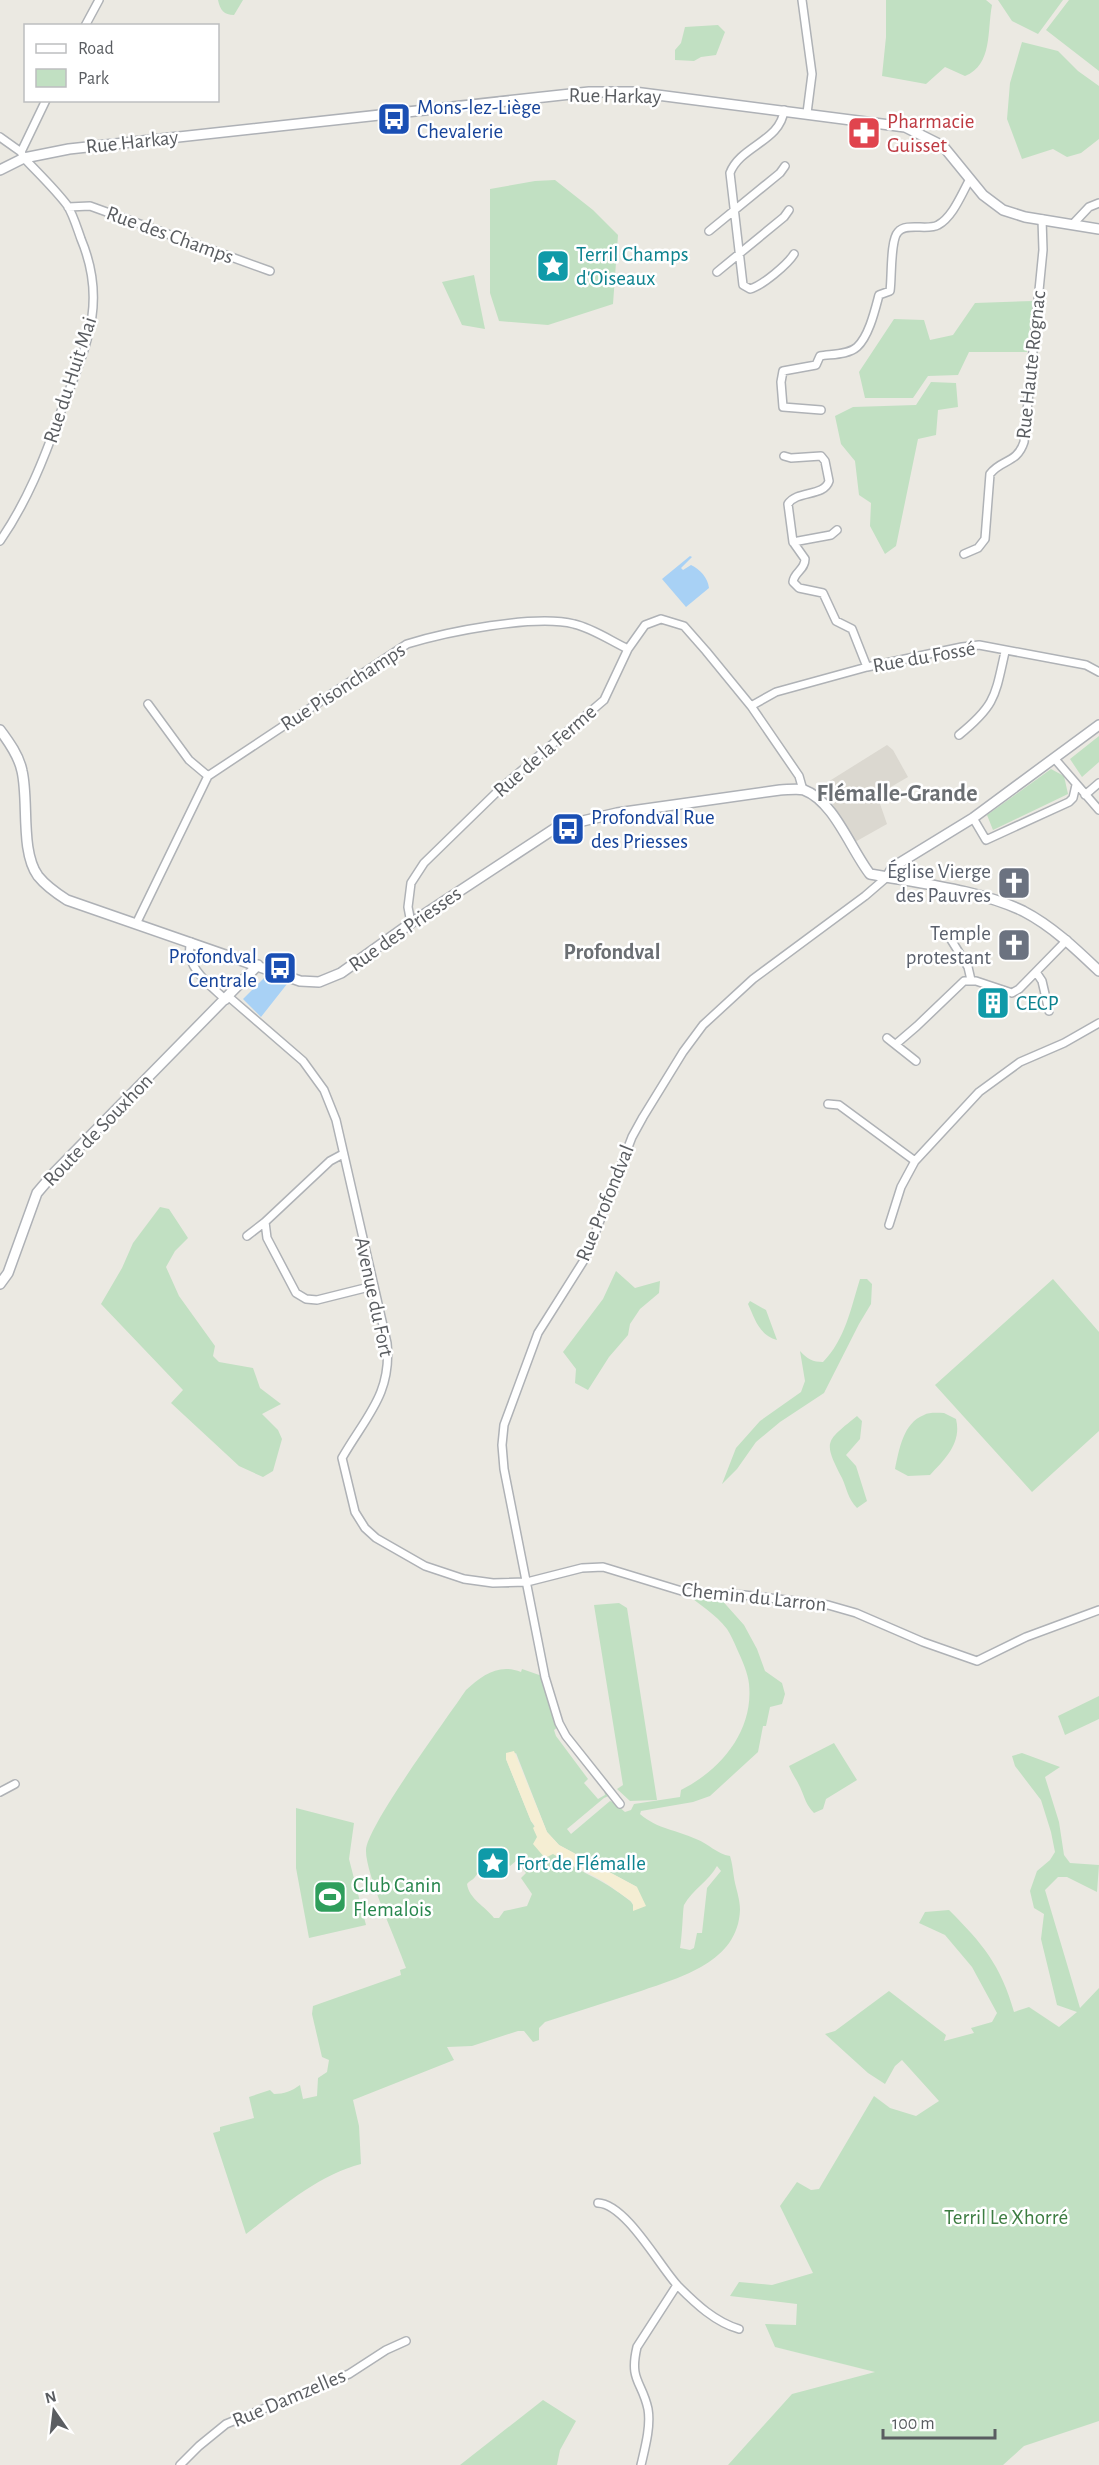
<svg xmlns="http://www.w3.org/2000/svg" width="1099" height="2465" font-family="'Alegreya Sans',sans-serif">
<rect width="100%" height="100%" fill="#ebe9e2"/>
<path fill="#dbd8d0" d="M887 745 893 750 908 777 877 795 887 824 855 842 832 803 815 790Z"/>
<path fill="#c1e0c2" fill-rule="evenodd" d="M218 0H243L234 15C224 15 220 10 218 0Z
M886 0H986L992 5C987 30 993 65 965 76L945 67 926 84 882 76 886 37Z
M998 0H1063L1038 34 1012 21Z
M1069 0H1099V71L1046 30Z
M718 25 725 32 716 55 701 57 694 61 675 60V50L681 43 685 27Z
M1022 42 1058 51 1078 71 1099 86V139L1081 153 1067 157 1053 149 1022 159 1007 119 1010 83Z
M555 180 593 210 618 235 613 304 548 325 499 321 490 293V189L535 181Z
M474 275 485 329 462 325 442 282Z
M1033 301 1027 352H969L958 375 928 376 913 398H865L859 372 894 319 924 320 930 340 953 335 975 303Z
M931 382 956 383 958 407 938 410 936 435 918 439 896 546 885 554 870 526 871 503 859 495 855 461 841 444 835 416 853 407 916 405Z
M1099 736V762L1082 777 1070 759Z
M1051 769 1064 776 1068 794 993 830 987 815Z
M160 1207 169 1209 188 1238 175 1251 166 1267 179 1296 215 1346 213 1356 219 1362 253 1368 260 1388 281 1404 262 1414 278 1430 282 1439 273 1471 263 1477 239 1466 171 1403 183 1390 101 1304 122 1268 133 1243Z
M616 1271 635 1288 660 1281 659 1293 640 1309 630 1324 628 1335 609 1357 588 1390 575 1383 576 1369 563 1352 603 1299Z
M860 1279H867L872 1284 871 1304 859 1324 824 1393 780 1422 756 1442 737 1469 722 1484 736 1448 760 1421 801 1392 805 1381 800 1351C807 1359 813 1362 823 1362 845 1340 851 1308 860 1279Z
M1053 1279 1099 1332V1431L1032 1492 935 1385Z
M750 1301 766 1310 777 1340C759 1335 755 1319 748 1304Z
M944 1413 956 1419C962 1443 945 1459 930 1475L908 1476 895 1469C899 1450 903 1423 924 1415 929 1412 938 1413 944 1413Z
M857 1416 862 1421 860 1439 846 1455 856 1466 867 1501 857 1508C848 1499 847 1489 842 1478 823 1441 825 1442 857 1416Z
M685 1592 719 1597 744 1625 757 1649 765 1671 782 1683 785 1694 782 1704 770 1707 766 1726H763L758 1752 710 1796 693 1802 641 1811 640 1814C657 1829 677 1830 696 1839 709 1844 717 1854 730 1856 733 1866 733 1873 735 1883 737 1892 740 1900 740 1910 738 1962 681 1977 641 1991 609 2001 577 2012 545 2022L539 2028V2040L533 2042 524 2031H518L472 2046 447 2047 454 2060 353 2100 359 2126 361 2164C320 2174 279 2209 246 2234L213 2133 220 2131V2127L254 2118 249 2097 270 2090 274 2094C284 2094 292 2091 300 2085L303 2099 317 2096 318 2078 327 2072 329 2060 322 2057 312 2014 313 2006 401 1975 400 1970 406 1968C397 1942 365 1873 366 1850 367 1826 448 1717 466 1690 482 1675 499 1663 521 1672L522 1669 545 1677 559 1723 613 1794 604 1798 567 1829 571 1834 610 1801 613 1802 625 1812 631 1810 634 1804 680 1797 681 1790C719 1771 754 1732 749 1684 748 1673 742 1660 737 1649 734 1642 731 1635 727 1629 716 1614 699 1605 685 1592ZM558 1727 565 1741 604 1790 605 1795 598 1799 584 1783 588 1779 556 1736 554 1730ZM516 1753 547 1832 559 1845 637 1887 634 1905C629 1899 622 1895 615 1890 589 1871 547 1861 534 1829L535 1827 531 1821 506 1759ZM494 1852 500 1854 510 1866 516 1861 526 1873 521 1878 532 1894 527 1906 504 1911 499 1918H494C485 1906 469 1899 467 1884 469 1881 473 1880 475 1877 484 1867 478 1855 494 1852ZM717 1866 721 1871 707 1888 702 1933H697L694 1948 690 1950 680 1948C682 1941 683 1907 684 1905 692 1890 709 1881 717 1866Z
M619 1603 627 1608 657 1800 630 1801 617 1789 623 1785 594 1605Z
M1099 1696V1719L1065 1735 1058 1716Z
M834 1743 857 1780 826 1799 823 1809 814 1813C806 1805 805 1798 800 1787 797 1780 792 1774 789 1766Z
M1022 1753 1060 1767 1045 1777 1059 1822 1064 1855 1070 1863 1099 1865 1097 1892 1067 1877H1058L1045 1890 1080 2008 1099 1988V2421L1024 2446 1003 2465H728L792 2394 875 2372 775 2347 765 2324 796 2325 797 2304 730 2296 739 2282 772 2285 813 2273 780 2206 797 2182 811 2190 819 2189 874 2096 890 2108 916 2116 939 2101 902 2060 895 2066 885 2084 868 2073 825 2034 835 2031 889 1991 946 2035 944 2041 974 2033 971 2028 992 2022 997 2013 972 1967 945 1935 919 1923 925 1912 949 1910C982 1943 1001 1965 1014 2012L1029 2007 1059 2027 1077 2012 1057 2005 1041 1939 1044 1914 1034 1908 1030 1891 1037 1871 1050 1860 1055 1852 1051 1832 1041 1800 1015 1766 1012 1756Z
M296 1808 354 1823 349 1859 366 1925 309 1938 296 1868Z
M543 2400 576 2421 560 2450 557 2465H460Z"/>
<path fill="#f5eed3" d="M514 1751 547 1832 559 1845 637 1887 646 1906 633 1911V1905L631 1901 603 1881 553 1854 545 1858 533 1844 537 1837 533 1828 535 1826 531 1821 506 1759V1753Z"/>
<path fill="#a8d1f5" d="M690 556 692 557 681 568 683 570 691 565C700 569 708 578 709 588L686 607 662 579Z
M266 976 287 984 261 1017 243 999Z"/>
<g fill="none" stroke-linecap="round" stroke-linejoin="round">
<defs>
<path id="street" d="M802 0 812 74 807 113
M85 26 99 0
M784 110C781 141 740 146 730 173L743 285 750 289C762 286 788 264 794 254
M0 137 21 152 24 158C38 173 54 188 67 205 73 214 77 228 81 239 109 306 84 350 60 414 44 459 27 502 0 541
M21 152 46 100
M68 207 90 206 270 271
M1072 225 1089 207 1099 203
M709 231 780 173 785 166
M717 272 784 217 789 210
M821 410 783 407 781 382 783 371 816 365 820 356C831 354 848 355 857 347 869 336 875 310 879 295L890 291C892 278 890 240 898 232 906 222 928 231 938 225 953 217 962 193 970 179
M784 456 791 458 821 456 825 461 829 481C824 497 797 490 788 504L793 542 805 559C805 570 794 572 793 582L799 588 823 593 836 621 852 629 867 667
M793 542 831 535 837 530
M964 554 978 548 985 539 990 474C1001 459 1017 464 1024 442L1043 250 1042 219
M148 704 189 760 208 776
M751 706 776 692 867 667 962 647 979 645 1086 665 1099 672
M959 735C996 705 995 696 1005 652
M1054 758 1099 810
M1085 795 1099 783
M973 818 986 840 1069 802 1073 798 1076 785
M411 923 408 907 411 883 424 863 500 789 604 700 628 649 645 625 661 619 684 626 706 651 751 706 799 776 803 790
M136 924 208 776 407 644C446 632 535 614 574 624 592 628 611 641 628 649
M950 938 968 967 971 980
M191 942C183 966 210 985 226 1000
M1036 972 1042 981 1049 1011
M229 997 303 1061 324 1090 336 1120 387 1343C392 1394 366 1416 342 1458L355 1512 365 1528 376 1538 425 1566 464 1579 493 1583 527 1582 582 1568 603 1567 685 1592 744 1595 828 1605 856 1613 923 1642 977 1661 1026 1637 1099 1610
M887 1038 916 1061
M896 1044 917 1026 964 981H976L1012 993 1019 989 1067 940
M828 1104 839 1105 915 1161
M343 1154 330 1161 265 1222 267 1238 296 1293 306 1299 317 1300 373 1286
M889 1225 901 1187 915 1161 979 1092 1020 1062 1064 1043 1099 1023
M247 1236 265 1222
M0 1792 15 1784
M620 1804 566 1736 559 1723 545 1677 504 1469 502 1445 504 1425 538 1333 586 1257 632 1137 643 1117 683 1052 703 1025 753 979 865 896 887 877
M598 2203C626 2204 660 2267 678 2286 696 2304 715 2322 739 2329
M180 2465 199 2446 226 2424 349 2374 386 2350 406 2341
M641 2465C645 2448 651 2426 648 2409 642 2381 629 2381 637 2347L677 2285"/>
<path id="secondary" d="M0 170 24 158 69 149 589 92H634L905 127 943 146 983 195 1003 210 1025 217 1099 229
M0 730C9 742 19 756 22 771 29 801 20 851 38 876 46 886 56 893 67 900L300 981 319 982 341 973 411 923 557 827 617 813 780 790C787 790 797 788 804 790 834 801 851 850 870 874 917 883 980 890 1023 911 1052 926 1076 949 1099 971
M887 877 893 867 973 818 1099 725
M0 1284 8 1273 37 1193 54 1173 258 965"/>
</defs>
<use href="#street" stroke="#afb2b6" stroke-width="10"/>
<use href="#secondary" stroke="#aeb1b6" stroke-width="12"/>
<use href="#street" stroke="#fff" stroke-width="7"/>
<use href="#secondary" stroke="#fff" stroke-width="9"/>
</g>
<defs>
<symbol id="bus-square" viewBox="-11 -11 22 22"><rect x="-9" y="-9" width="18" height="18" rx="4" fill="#1a4fb4" stroke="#fff"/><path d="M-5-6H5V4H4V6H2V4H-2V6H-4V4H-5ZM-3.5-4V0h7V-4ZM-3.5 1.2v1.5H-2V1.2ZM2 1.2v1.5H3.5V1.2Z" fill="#fff"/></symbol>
<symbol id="pharmacy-square" viewBox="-11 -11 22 22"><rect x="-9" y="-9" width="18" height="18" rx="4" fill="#e0444e" stroke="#fff"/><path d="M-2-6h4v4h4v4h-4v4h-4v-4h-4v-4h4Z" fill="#fff"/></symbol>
<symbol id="sight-square" viewBox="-11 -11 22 22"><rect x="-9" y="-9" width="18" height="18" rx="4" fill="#0f9aa8" stroke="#fff"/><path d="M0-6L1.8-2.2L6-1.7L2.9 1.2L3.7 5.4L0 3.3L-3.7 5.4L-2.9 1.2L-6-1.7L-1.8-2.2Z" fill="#fff"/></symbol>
<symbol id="church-square" viewBox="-11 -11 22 22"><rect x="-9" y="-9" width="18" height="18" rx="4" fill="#6b7280" stroke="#fff"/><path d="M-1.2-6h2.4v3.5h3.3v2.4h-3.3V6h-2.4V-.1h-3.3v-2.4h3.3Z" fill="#fff"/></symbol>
<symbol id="building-square" viewBox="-11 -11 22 22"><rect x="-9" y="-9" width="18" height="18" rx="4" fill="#0f9aa8" stroke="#fff"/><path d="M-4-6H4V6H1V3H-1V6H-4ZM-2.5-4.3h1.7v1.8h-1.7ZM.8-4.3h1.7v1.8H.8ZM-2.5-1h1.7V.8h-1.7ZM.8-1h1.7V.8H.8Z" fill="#fff"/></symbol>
<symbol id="stadium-square" viewBox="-11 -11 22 22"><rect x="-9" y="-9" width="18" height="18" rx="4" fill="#2e9e5b" stroke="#fff"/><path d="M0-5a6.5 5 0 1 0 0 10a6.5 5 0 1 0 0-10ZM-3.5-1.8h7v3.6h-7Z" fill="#fff"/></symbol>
</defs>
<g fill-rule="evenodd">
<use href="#bus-square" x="375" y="100" width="38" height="38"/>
<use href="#pharmacy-square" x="845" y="114" width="38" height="38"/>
<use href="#sight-square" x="534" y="247" width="38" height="38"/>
<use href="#bus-square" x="549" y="810" width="38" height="38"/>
<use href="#church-square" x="995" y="864" width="38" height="38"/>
<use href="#church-square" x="995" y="926" width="38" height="38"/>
<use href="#bus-square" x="261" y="949" width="38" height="38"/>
<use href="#building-square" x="974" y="984" width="38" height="38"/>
<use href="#sight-square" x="474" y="1844" width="38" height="38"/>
<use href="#stadium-square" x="311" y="1878" width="38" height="38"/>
</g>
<g text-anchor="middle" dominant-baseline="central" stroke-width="5" stroke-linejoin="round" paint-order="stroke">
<g font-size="21" fill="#5a5d61" stroke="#fff">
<text transform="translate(615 96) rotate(1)">Rue Harkay</text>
<text transform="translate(132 142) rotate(-6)">Rue Harkay</text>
<text transform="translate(170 235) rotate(20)">Rue des Champs</text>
<text transform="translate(1031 365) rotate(-84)">Rue Haute Rognac</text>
<text transform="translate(70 380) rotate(-72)">Rue du Huit Mai</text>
<text transform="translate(924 657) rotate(-10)">Rue du Fossé</text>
<text transform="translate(343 687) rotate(-33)">Rue Pisonchamps</text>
<text transform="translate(545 751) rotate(-41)">Rue de la Ferme</text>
<text transform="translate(405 929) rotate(-35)">Rue des Priesses</text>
<text transform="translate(98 1130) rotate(-46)">Route de Souxhon</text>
<text transform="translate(605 1203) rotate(-68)">Rue Profondval</text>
<text transform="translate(374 1297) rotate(78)">Avenue du Fort</text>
<text transform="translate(754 1597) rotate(6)">Chemin du Larron</text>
<text transform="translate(289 2398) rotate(-23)">Rue Damzelles</text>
</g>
<g font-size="21" fill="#164399" stroke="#fff" text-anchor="start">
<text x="417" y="107">Mons-lez-Liège<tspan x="417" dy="24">Chevalerie</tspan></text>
<text x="591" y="817">Profondval Rue<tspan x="591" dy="24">des Priesses</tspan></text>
<text x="257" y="956" text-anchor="end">Profondval<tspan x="257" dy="24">Centrale</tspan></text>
</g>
<g font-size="21" fill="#be3a42" stroke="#fff" text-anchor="start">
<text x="887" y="121">Pharmacie<tspan x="887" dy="24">Guisset</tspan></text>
</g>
<g font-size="21" fill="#0d838f" stroke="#fff" text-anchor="start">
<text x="576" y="254">Terril Champs<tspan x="576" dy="24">d'Oiseaux</tspan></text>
<text x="1016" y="1003">CECP</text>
<text x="516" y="1863">Fort de Flémalle</text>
</g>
<g font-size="21" fill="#5b616d" stroke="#fff" text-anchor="end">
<text x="991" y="871">Église Vierge<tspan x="991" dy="24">des Pauvres</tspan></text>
<text x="991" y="933">Temple<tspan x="991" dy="24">protestant</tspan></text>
</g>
<g font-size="21" fill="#27864d" stroke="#fff" text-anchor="start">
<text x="353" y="1885">Club Canin<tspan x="353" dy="24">Flemalois</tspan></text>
</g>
<g font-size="21" fill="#3d7d42" stroke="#fff">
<text x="1006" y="2217">Terril Le Xhorré</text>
</g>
<g font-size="22" font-weight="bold" fill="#6b6f73" stroke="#fff">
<text x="612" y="952">Profondval</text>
</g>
<g font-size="24" font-weight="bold" fill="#6b6f73" stroke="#fff">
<text x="897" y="794">Flémalle-Grande</text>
</g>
</g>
<rect x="24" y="24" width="195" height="78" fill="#ffffff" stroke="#bdbec0" stroke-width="1.5"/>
<rect x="36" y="44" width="30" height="9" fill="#ffffff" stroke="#bdbec0" stroke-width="1.5"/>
<text x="78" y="54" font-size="18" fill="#5a5d61">Road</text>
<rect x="36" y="69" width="30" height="18" fill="#c1e0c2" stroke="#bdbec0" stroke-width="1.5"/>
<text x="78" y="84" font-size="18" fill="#5a5d61">Park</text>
<g transform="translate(54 2411) rotate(346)" stroke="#ffffff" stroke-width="4.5" paint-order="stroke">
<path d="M0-4.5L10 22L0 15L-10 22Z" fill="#5a5d61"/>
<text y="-9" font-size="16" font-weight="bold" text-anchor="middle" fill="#5a5d61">N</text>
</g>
<path d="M883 2429v9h112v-9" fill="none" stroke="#5a5d61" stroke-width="3"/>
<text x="892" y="2429" font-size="18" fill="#5a5d61" stroke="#ffffff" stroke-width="4.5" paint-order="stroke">100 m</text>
</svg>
